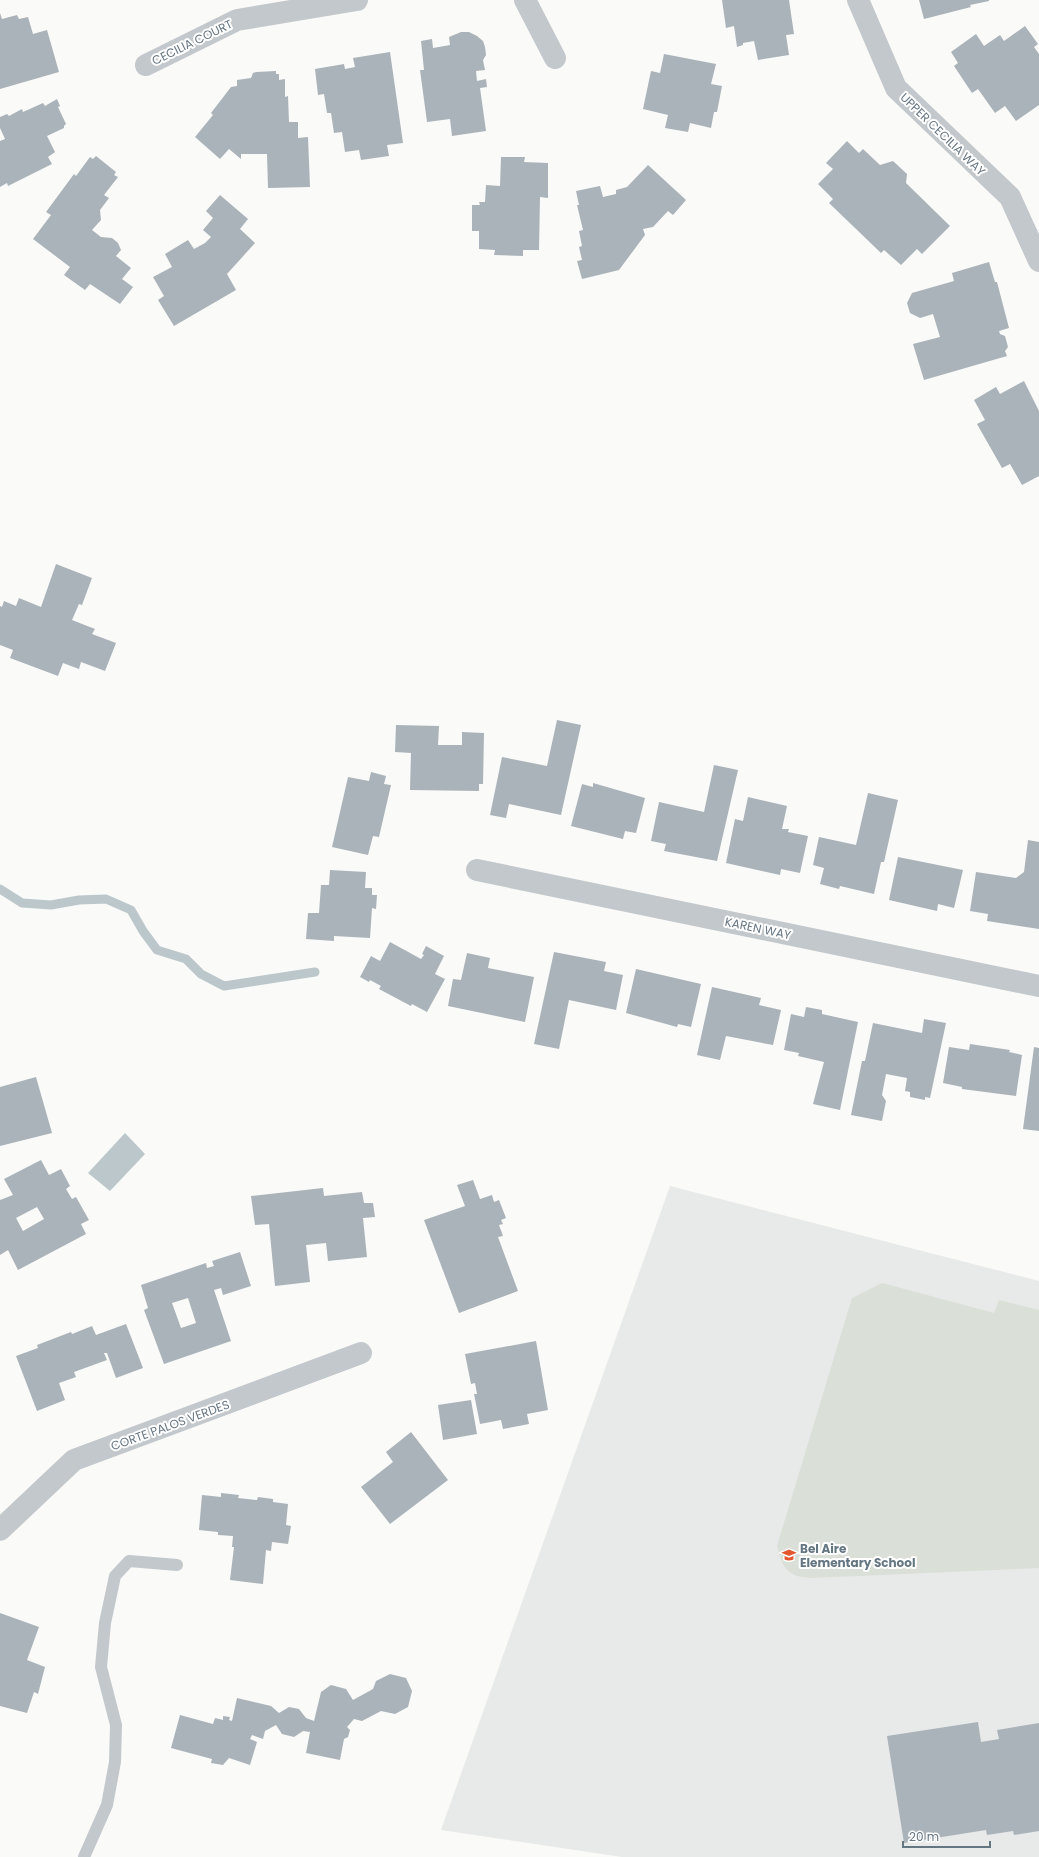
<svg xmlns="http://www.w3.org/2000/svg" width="1039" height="1857" font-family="Poppins,sans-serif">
<rect width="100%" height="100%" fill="#fafaf8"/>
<path fill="#e8e9e9" d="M670 1186 1039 1281V1857H622L441 1830Z"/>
<path fill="#dadfd7" d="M882 1283 994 1313 999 1300 1039 1310V1568L810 1578C786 1576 783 1568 777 1546L852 1298Z"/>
<path fill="#bbc7cb" d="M125 1133 145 1154 110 1191 88 1173Z"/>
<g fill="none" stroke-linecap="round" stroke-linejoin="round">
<path stroke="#bbc7cb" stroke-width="9" d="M0 889 22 903 51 905 79 900 106 899 131 910 143 931 157 950 186 959 201 974 224 986 315 972"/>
</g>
<path fill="#aab3b9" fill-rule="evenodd" d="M722 0H789L794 34 786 35 789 55 758 60 754 41 743 43V45L737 47 734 26 726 28Z
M919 0H989V1L970 5 971 7 924 19Z
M0 13 2 19 17 15 19 19 28 17 33 34 47 30 59 72 0 89Z
M1025 26 1038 44 1034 47 1039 54V105L1016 121 1005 106 995 113 978 89 972 93 954 66 958 63 951 52 976 34 984 46 1000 35 1004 41Z
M461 32H469L477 36 483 41 485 47 486 55 483 60 485 70 476 71 477 81 486 79 487 87 480 88 486 131 452 136 450 119 427 122 420 70H424L421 41 432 39 433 48 450 45 449 37Z
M390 52 403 143 387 145 389 156 361 160 359 150 345 152 342 132 334 133 331 113H327L324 94 318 95 315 69 344 64 345 69 355 67 353 58Z
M664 54 716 64 711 84 722 86 717 112H714L711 128 690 123 688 132 665 128 668 115 643 109 651 71 660 73Z
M276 71V74H279V80L285 79V97L288 96 289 122H298V138L308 137 310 187 268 188 267 154H241V159L229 149 220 159 195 137 213 115 211 113 231 87 237 86V80L251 78 253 73 256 72Z
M57 99 60 106 58 107 66 124 64 126V128L47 136 55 152 48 157 52 164 8 186 7 183 0 187V141L5 139 0 128V117L7 114 9 116 22 109 23 112 43 103 45 106Z
M847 141 859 153 863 149 880 165 893 161 907 174 906 183 950 226 922 254 917 249 901 265 884 250 881 253 829 203 833 199 818 184 833 169 826 163Z
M96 156 116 172 114 175 118 177 104 195 109 198 100 210 101 220 92 230 101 237 112 238 118 243 121 250 116 256 131 268 122 279 133 287 120 304 90 284 85 290 64 275 70 267 33 239 51 215 46 212 74 174 76 176 90 157 93 159Z
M501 157H525L524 162 548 163V198L540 197 539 250H523V256L494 255 495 250 479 249V231H472V205H480L479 202H485L486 185 500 186Z
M648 165 686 200 673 215 668 211 653 227 643 229 645 235 619 270 582 279 577 261 582 260 579 247 582 246 579 231 583 230 577 205H579L576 191 600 186 603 197 616 194V190L627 187Z
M220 195 248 219 240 229 255 243 227 274 236 290 174 326 158 300 164 296 153 277 172 267 165 254 188 240 194 249 205 243 211 237 203 230 213 218 206 211Z
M989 262 995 282H997L1009 328 999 331 1000 334 1005 336 1008 347 1005 351 1007 356 924 380 913 344 940 337 933 314 920 318 910 313 907 303 912 293 954 281 952 273Z
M1024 381 1039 411V476L1022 485 1010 464 1002 468 977 424 985 420 974 400 996 387 1000 394Z
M56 564 92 578 82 605 79 604 72 620 95 629 92 634 116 643 105 671 81 662 79 669 63 663 58 676 10 658 13 650 0 645V606L2 607 4 601 16 606 19 598 41 607Z
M557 720 581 725 561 815 509 804 506 818 490 815 502 757 547 766Z
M396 725 439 726 438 745H462V732L484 733 483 784H479V791L410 790 411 753 395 752Z
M714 765 738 770 717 861 664 851 666 844 651 841 659 802 704 812Z
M371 772 386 776 384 784 391 785 379 837 373 836 368 855 332 847 348 777 369 781Z
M593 783 645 798 636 833 625 831 623 839 571 826 582 784 593 787Z
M868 793 898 800 884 862H881L874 894 840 886 839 889 820 884 824 868 813 865 819 837 856 845Z
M748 797 787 806 782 829H789L788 832 808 836 800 873 781 869 780 875 726 863 735 819 743 821Z
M1028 840 1039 842V929L987 921 988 914 970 911 976 872 1016 878 1024 872Z
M898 857 963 870 954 908 938 904 937 911 889 900Z
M330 870 366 872 365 888H372V895H377L376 909 372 908 370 938 334 936V941L306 939 308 913H319L321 885H329Z
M390 942 421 959 424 955 422 954 426 946 444 956 435 974 445 979 427 1012 412 1004 411 1006 379 989 381 986 370 980 369 982 360 977 371 956 380 961Z
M554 952 606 962 604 971 623 975 616 1010 569 1000 559 1049 534 1044Z
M467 953 490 958 488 968 534 977 525 1022 448 1006 453 979 461 980Z
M636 969 701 984 691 1027 678 1024 677 1027 626 1013Z
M712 987 761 998 759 1005 781 1010 773 1045 726 1036 720 1060 697 1055Z
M806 1007 822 1010V1014L858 1022 840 1110 813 1104 824 1062 798 1056 799 1053 784 1050 791 1014 804 1017Z
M924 1019 946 1023 930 1098 925 1097V1100L910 1097V1092L905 1091 907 1078 886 1074 882 1095 886 1101 882 1121 851 1115 862 1061H865L873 1023 922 1033Z
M970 1044 1010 1050 1009 1052 1022 1055 1016 1096 962 1089V1087L943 1083 949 1047 969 1050Z
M1034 1047 1039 1048V1131L1023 1129Z
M36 1077 52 1133 0 1146V1087Z
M41 1160 49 1175 61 1169 70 1186 66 1189 72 1199 76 1197 89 1220 81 1224 86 1234 18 1270 8 1250 0 1255V1200L13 1195 4 1179ZM37 1207 44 1219 23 1231 16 1218Z
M473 1180 480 1199 492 1195 494 1202 499 1200 506 1218 501 1220 503 1224 499 1225 503 1236 498 1237 518 1291 459 1313 424 1220 465 1206 457 1185Z
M323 1188 324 1196 362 1192 364 1203H373L375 1217 363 1218 367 1257 328 1261 326 1243 306 1245 310 1282 275 1286 269 1224 255 1225 251 1196Z
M240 1252 251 1286 223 1295 221 1288 214 1290 231 1341 164 1364 144 1310 148 1308 141 1285 206 1263 207 1268 214 1266 212 1261ZM188 1298 196 1323 181 1328 172 1303Z
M126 1324 143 1368 116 1378 107 1353H104L107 1360 74 1372 76 1377 59 1383 65 1400 37 1411 16 1356 38 1348 37 1345 71 1332 72 1334 92 1326 96 1335Z
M536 1341 548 1410 527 1414 529 1424 503 1429 501 1420 480 1424 474 1394H477L475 1383 471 1384 465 1354Z
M471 1400 477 1434 443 1440 438 1405Z
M411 1432 448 1480 390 1524 361 1487 393 1462 386 1452Z
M221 1493 239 1495 238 1498 257 1500 258 1497 273 1499V1502L288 1504 286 1525 291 1526 288 1544 272 1542 271 1551 266 1550 263 1584 230 1580 234 1547H232L233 1536 218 1535V1532L199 1530 202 1495 221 1497Z
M0 1613 39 1627 27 1660 45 1667 38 1694 34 1692 27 1713 0 1706Z
M390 1674 406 1678 412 1691 408 1707 395 1714 381 1711 362 1721 354 1719 347 1727 350 1730 348 1737 344 1739 340 1760 306 1753 310 1732 303 1731 294 1737 282 1734 276 1725 265 1731 263 1739 252 1735 250 1739 257 1742 250 1765 229 1758 223 1765 211 1763 212 1759 171 1748 180 1715 213 1724 215 1718 223 1720V1716L230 1717 229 1720 232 1721 237 1698 271 1706 279 1713 289 1707 299 1709 306 1718 314 1721 321 1692 331 1685 346 1689 353 1700 373 1689 376 1681Z
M978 1722 981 1742 999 1739 997 1730 1039 1723V1831L1014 1835 1013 1831 987 1835 986 1830 904 1843 887 1736Z"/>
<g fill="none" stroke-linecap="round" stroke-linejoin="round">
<path stroke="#c3c8cc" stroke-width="12" d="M84 1857 107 1805 115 1762 116 1725 101 1667 105 1623 115 1576 129 1561 177 1565"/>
<path stroke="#c3c8cc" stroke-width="22" d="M525 0 555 58
M858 0 896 88 1010 197 1039 261
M146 65 237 20 357 0
M477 870 1039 986
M0 1530 74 1460 361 1353"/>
</g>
<defs>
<symbol id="school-bare" viewBox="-9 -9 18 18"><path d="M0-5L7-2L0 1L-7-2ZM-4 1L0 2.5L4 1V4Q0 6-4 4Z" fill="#e4572e" stroke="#fff" stroke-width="2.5" paint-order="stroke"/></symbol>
</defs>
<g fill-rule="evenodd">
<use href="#school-bare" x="779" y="1545" width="20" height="20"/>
</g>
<g text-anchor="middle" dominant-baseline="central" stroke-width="4" stroke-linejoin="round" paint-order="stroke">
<g font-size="12" fill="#657683" stroke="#fff">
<text transform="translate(192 42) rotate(-26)">CECILIA COURT</text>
<text transform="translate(943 134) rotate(44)">UPPER CECILIA WAY</text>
<text transform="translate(758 928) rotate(12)">KAREN WAY</text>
<text transform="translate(170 1425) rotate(-20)">CORTE PALOS VERDES</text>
</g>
<g font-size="12" font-weight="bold" fill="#657683" stroke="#fff" text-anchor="start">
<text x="800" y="1548">Bel Aire<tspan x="800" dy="14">Elementary School</tspan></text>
</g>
</g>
<path d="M903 1841v6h87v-6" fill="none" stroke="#657683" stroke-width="2"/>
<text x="909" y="1841" font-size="12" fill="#657683" stroke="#ffffff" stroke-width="3" paint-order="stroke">20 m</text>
</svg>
